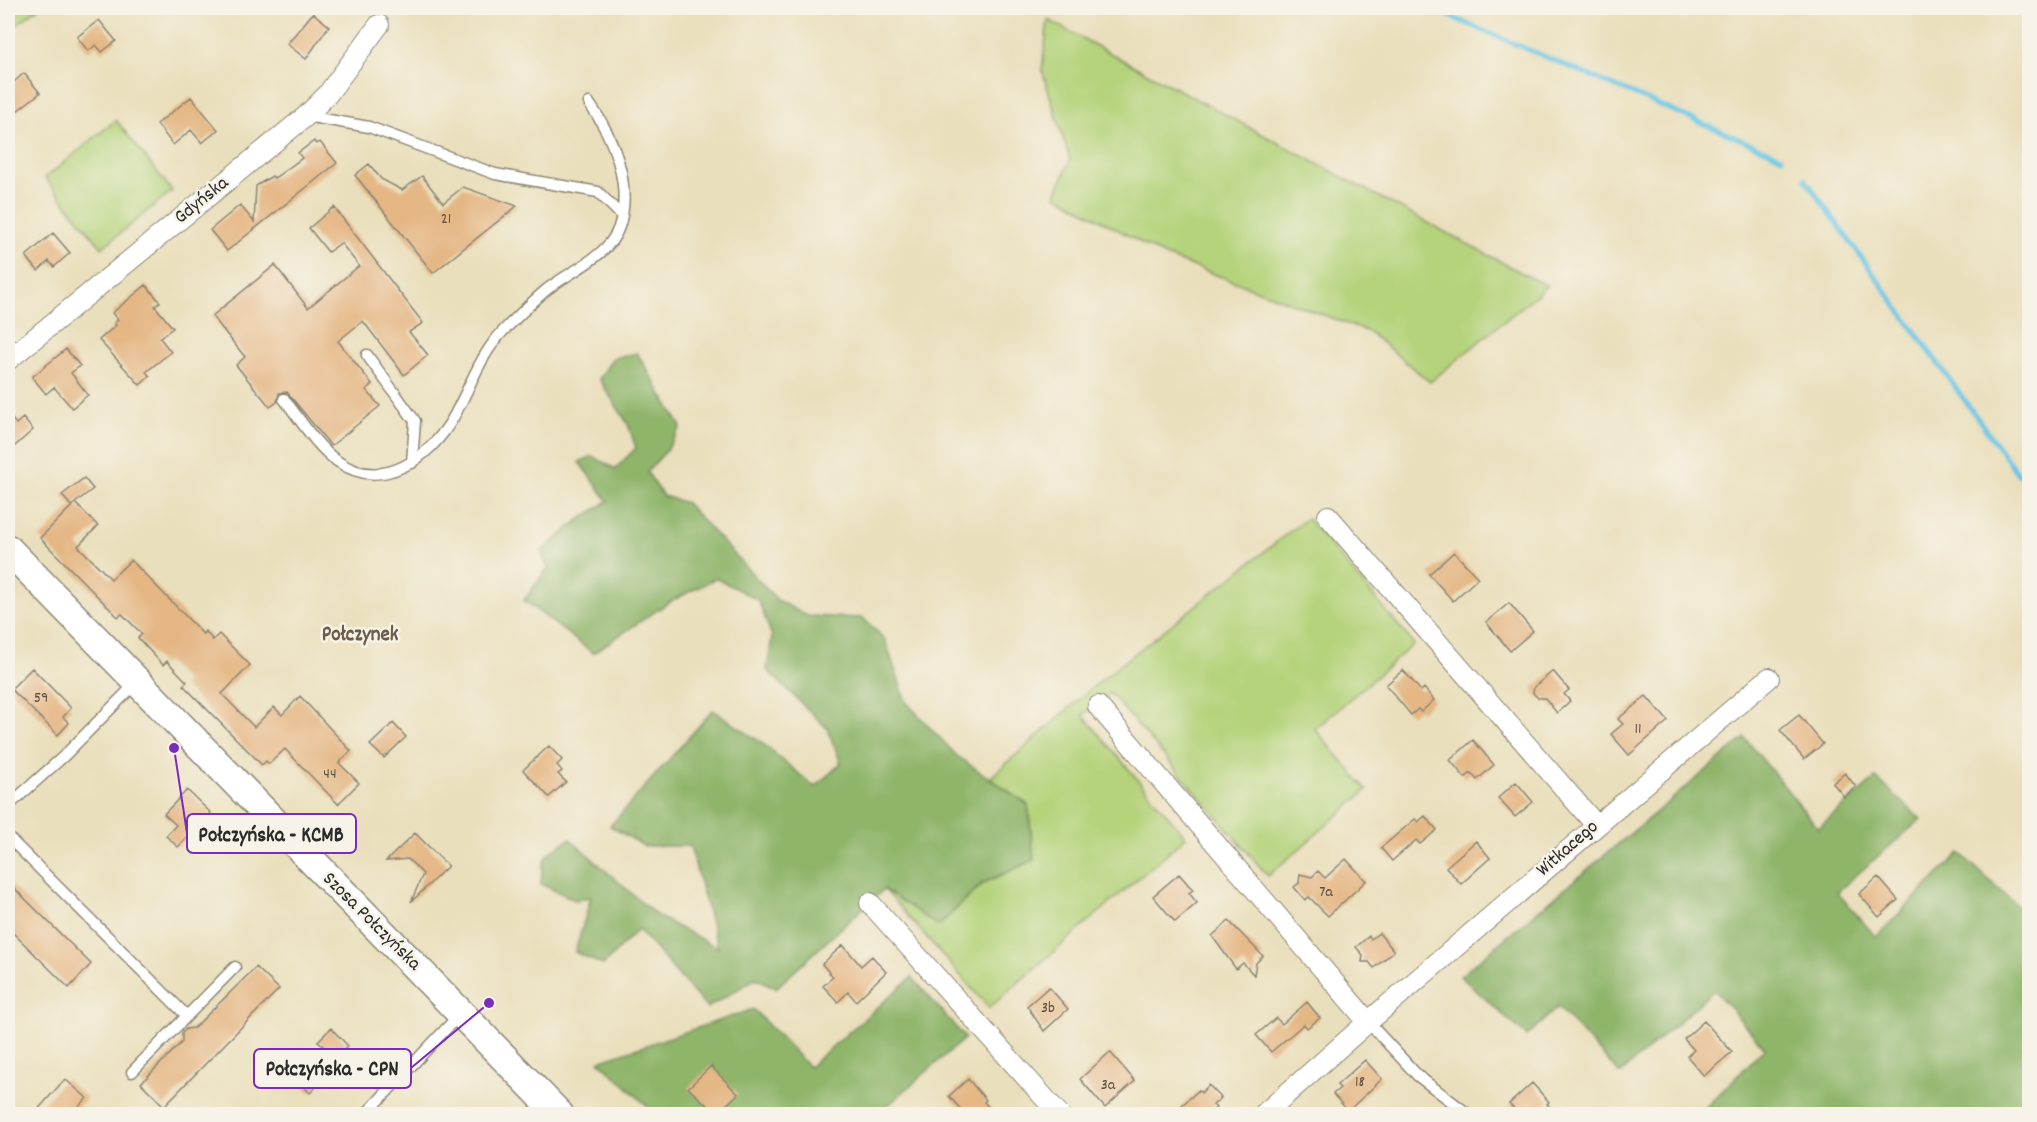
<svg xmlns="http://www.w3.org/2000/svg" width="2037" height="1122" font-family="Dekko,sans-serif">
<rect width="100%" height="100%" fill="#f7f3e8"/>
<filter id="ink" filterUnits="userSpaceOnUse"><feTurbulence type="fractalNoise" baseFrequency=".0167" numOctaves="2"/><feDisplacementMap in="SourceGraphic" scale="12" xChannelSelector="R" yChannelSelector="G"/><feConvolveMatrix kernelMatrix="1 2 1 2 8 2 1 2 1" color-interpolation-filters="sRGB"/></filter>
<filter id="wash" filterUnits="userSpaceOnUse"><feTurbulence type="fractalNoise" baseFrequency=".008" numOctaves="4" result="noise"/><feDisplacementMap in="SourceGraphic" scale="24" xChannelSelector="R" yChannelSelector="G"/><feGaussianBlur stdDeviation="1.35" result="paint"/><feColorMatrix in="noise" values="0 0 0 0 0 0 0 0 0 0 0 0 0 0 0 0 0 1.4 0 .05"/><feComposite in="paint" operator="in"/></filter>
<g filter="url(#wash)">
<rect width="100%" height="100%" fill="#eadfbc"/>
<path fill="#b4d37a" stroke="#707f52" stroke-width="1.5" d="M8 8H38L8 32Z
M1048 20 1535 280 1547 286 1430 382 1369 332 1163 255 1056 195 1070 160 1042 70Z
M116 120 172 191 102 248 45 178Z
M1307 518 1414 644 1315 729 1367 790 1268 876 1110 693 1083 715 1186 837 989 1008 884 889 938 926 984 883 1034 860 1028 805 990 778 1101 680Z"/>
<path fill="#8fb56a" stroke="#5d704a" stroke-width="1.5" d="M637 353 681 427 666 451 647 472 663 496 686 503 777 600 807 616 863 618 885 640 906 702 956 755 1028 805 1034 860 983 883 938 926 884 889 776 988 756 978 707 1008 638 929 603 965 575 952 591 897 575 900 541 884C543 854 544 855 570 839L657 916 718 948 690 846H644L610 826 713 710 762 743 815 787 841 763 827 728 767 670 772 636 758 600 716 578 668 603 593 653 524 600 548 568 541 552 579 520 608 501 579 462 593 456 615 469 636 448 628 424 599 379 613 358Z
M1745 738 1818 828 1876 778 1921 819 1837 892 1876 937 1960 853 2029 917V1114H1699L1765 1048 1714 990 1620 1074 1558 1007 1527 1036 1460 976Z
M912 977 965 1038 878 1114H656L599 1061 753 1009 809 1067Z"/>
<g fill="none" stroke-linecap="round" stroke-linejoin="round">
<path stroke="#65c5e4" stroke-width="5" d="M1430 8 1782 157
M1805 179 2030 491"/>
</g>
<g id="blocks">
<path fill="#e5b785" d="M313 13 329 26 306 59 287 44Z
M99 20 116 41 102 52 96 45 88 51 77 37Z
M24 73 40 93 8 118V87Z
M191 97 218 130 202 143 191 130 173 145 157 124Z
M314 141 316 144 320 142 337 163 227 251 210 230 240 205 254 222 256 186 272 176 274 178 279 175 302 158 298 153Z
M369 164 381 179 402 190 422 176 443 203 463 187 517 206 433 273 355 175Z
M334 207 423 323 409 332 428 355 404 375 363 321 338 341 372 384 366 390 380 406 331 446 287 392 279 393 277 402 270 407 236 365 245 357 212 316 275 265 308 308 359 266 341 243 328 252 309 228Z
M53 233 70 253 54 267 49 261 38 271 26 256Z
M146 285 160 302 155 306 173 328 160 338 171 352 146 372 150 376 140 385 99 340 116 325 114 323 118 320 112 313Z
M66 349 80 366 71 373 88 395 72 408 54 387 46 394 32 377Z
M8 414 16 424 23 418 33 430 8 452Z
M84 478 93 489 75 503 98 526 78 546 111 579 131 560 203 634 205 631 213 640 219 634 250 665 222 694 254 727 274 707 282 715 300 696 351 751 339 763 359 783 338 804 285 749 269 764 266 761 262 765 183 685 187 682 167 661 163 665 138 638 142 634 122 614 118 617 40 538 74 504 71 506 62 495Z
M1454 552 1478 578 1453 601 1429 574Z
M1509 603 1533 631 1510 651 1486 622Z
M32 668 71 708 63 717 69 723 58 735 11 689Z
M1403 670 1421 691 1424 688 1434 700 1421 712 1418 709 1411 715 1386 685Z
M1553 671 1569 690 1564 694 1570 701 1557 713 1545 698H1538L1533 693 1534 687Z
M1646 696 1668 721 1629 755 1611 734 1623 724 1618 719Z
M1799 715 1823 744 1804 759 1780 730Z
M393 723 406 737 384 758 370 745Z
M1473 740 1494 765 1477 780 1471 773 1465 778 1450 760Z
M549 746 562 760 557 765 562 771 558 774 566 782 549 797 523 770Z
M1845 773 1856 787 1844 797 1833 783Z
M1516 782 1533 802 1515 817 1498 798Z
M187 790 211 813 178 847 166 836 176 825 164 814Z
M1425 816 1437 830 1420 844 1416 840 1392 861 1381 848 1415 819 1418 822Z
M415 833 448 866 411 902 423 874 408 859 386 861Z
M1476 841 1490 858 1461 884 1446 867Z
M1346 859 1366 881 1328 916 1309 897 1305 900 1294 887 1299 883 1300 874 1312 877 1318 871 1325 878Z
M1179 874 1193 890 1189 893 1197 903 1175 922 1153 896Z
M1878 877 1898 900 1879 917 1859 894Z
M8 882 91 964 69 988 8 928Z
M1229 921 1263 956 1256 963 1254 975 1243 963 1236 969 1212 936Z
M1379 933 1394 951 1374 968 1369 962H1362L1363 955 1356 947 1369 936 1371 939Z
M843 945 861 966 872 956 886 972 856 1001 848 992 838 1002 823 986 833 977 822 964Z
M256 967 279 989 164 1106 141 1083 182 1042V1033L186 1029 194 1028Z
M1049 987 1068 1009 1044 1031 1027 1006Z
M1307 1002 1320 1018 1307 1028 1304 1024 1271 1052 1256 1035 1276 1018 1282 1024Z
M1704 1021 1732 1052 1704 1076 1687 1056 1694 1050 1684 1039Z
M331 1028 348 1046 331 1063 336 1067 310 1093 292 1075 323 1045 318 1041Z
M1110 1052 1135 1081 1105 1108 1080 1079Z
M1365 1060 1382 1079 1348 1111 1333 1094 1340 1088 1337 1085Z
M711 1066 738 1094 717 1114 688 1088Z
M65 1079 87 1098 72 1114H34Z
M968 1079 986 1100 984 1102 995 1114H965L949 1096Z
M1532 1083 1549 1102 1547 1104 1557 1114H1519L1509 1104Z
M1209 1085 1221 1098 1213 1105 1216 1108 1209 1114H1189L1181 1106 1199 1090 1201 1093Z"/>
</g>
</g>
<g filter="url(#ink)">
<use href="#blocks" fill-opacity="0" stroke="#8a8574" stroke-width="1.5"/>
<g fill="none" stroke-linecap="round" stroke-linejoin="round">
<defs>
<path id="lane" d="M306 116 369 127 495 174 598 192 621 215
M367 355 415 421 412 463
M284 399C300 419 316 446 337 461 382 493 430 458 453 418 470 388 480 354 505 329 518 316 531 303 545 291 568 272 609 257 619 227 633 185 613 136 589 103
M8 806 64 756 137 682
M8 837 187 1016
M1368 1022 1418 1076 1468 1114
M132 1072 235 967
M366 1114 460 1014"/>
<path id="street" d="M8 360 306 116 327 95 379 25
M1328 516 1596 825
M1098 706 1368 1022
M870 903 1059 1114
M1264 1114 1368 1022 1769 678"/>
<path id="secondary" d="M8 549 559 1114"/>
</defs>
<use href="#lane" stroke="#8a8574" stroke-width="13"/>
<use href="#street" stroke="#8a8574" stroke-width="22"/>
<use href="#secondary" stroke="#8a8574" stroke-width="31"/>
<use href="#lane" stroke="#fff" stroke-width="10"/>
<use href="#street" stroke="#fff" stroke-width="20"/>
<use href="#secondary" stroke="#fff" stroke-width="28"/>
</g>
</g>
<g text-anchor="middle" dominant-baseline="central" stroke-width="5" stroke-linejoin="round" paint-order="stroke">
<g font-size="16" fill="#5a4e42">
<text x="446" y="219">21</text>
<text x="41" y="698">59</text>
<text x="1638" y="729">11</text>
<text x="330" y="774">44</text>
<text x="1326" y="892">7a</text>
<text x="1048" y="1008">3b</text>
<text x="1360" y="1082">18</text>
<text x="1108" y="1085">3a</text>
</g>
<g font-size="20" fill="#2b2b2b" stroke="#f7f3e8">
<text transform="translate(202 201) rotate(-39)">Gdyńska</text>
<text transform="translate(1568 849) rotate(-41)">Witkacego</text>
<text transform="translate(371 922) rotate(45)">Szosa Połczyńska</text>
</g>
<g font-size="21" font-weight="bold" fill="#6c5c4a" stroke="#f7f3e8">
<text x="360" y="636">Połczynek</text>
</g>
</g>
<path fill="none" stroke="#7b2cbf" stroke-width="2" d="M174 748L187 833M489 1003L411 1068"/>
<g fill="#7b2cbf" stroke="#f7f3e8" stroke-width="2">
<circle cx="174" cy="748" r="6"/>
<circle cx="489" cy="1003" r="6"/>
</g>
<g fill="#f7f3e8" stroke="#7b2cbf" stroke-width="2">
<rect x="187" y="814" width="169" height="39" rx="6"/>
<rect x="254" y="1049" width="157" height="39" rx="6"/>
</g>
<g font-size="21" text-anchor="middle" font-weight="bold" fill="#2b2b2b">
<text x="271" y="841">Połczyńska - KCMB</text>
<text x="332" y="1075">Połczyńska - CPN</text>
</g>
<rect width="2037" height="1122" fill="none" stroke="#f7f3e8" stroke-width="30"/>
</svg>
